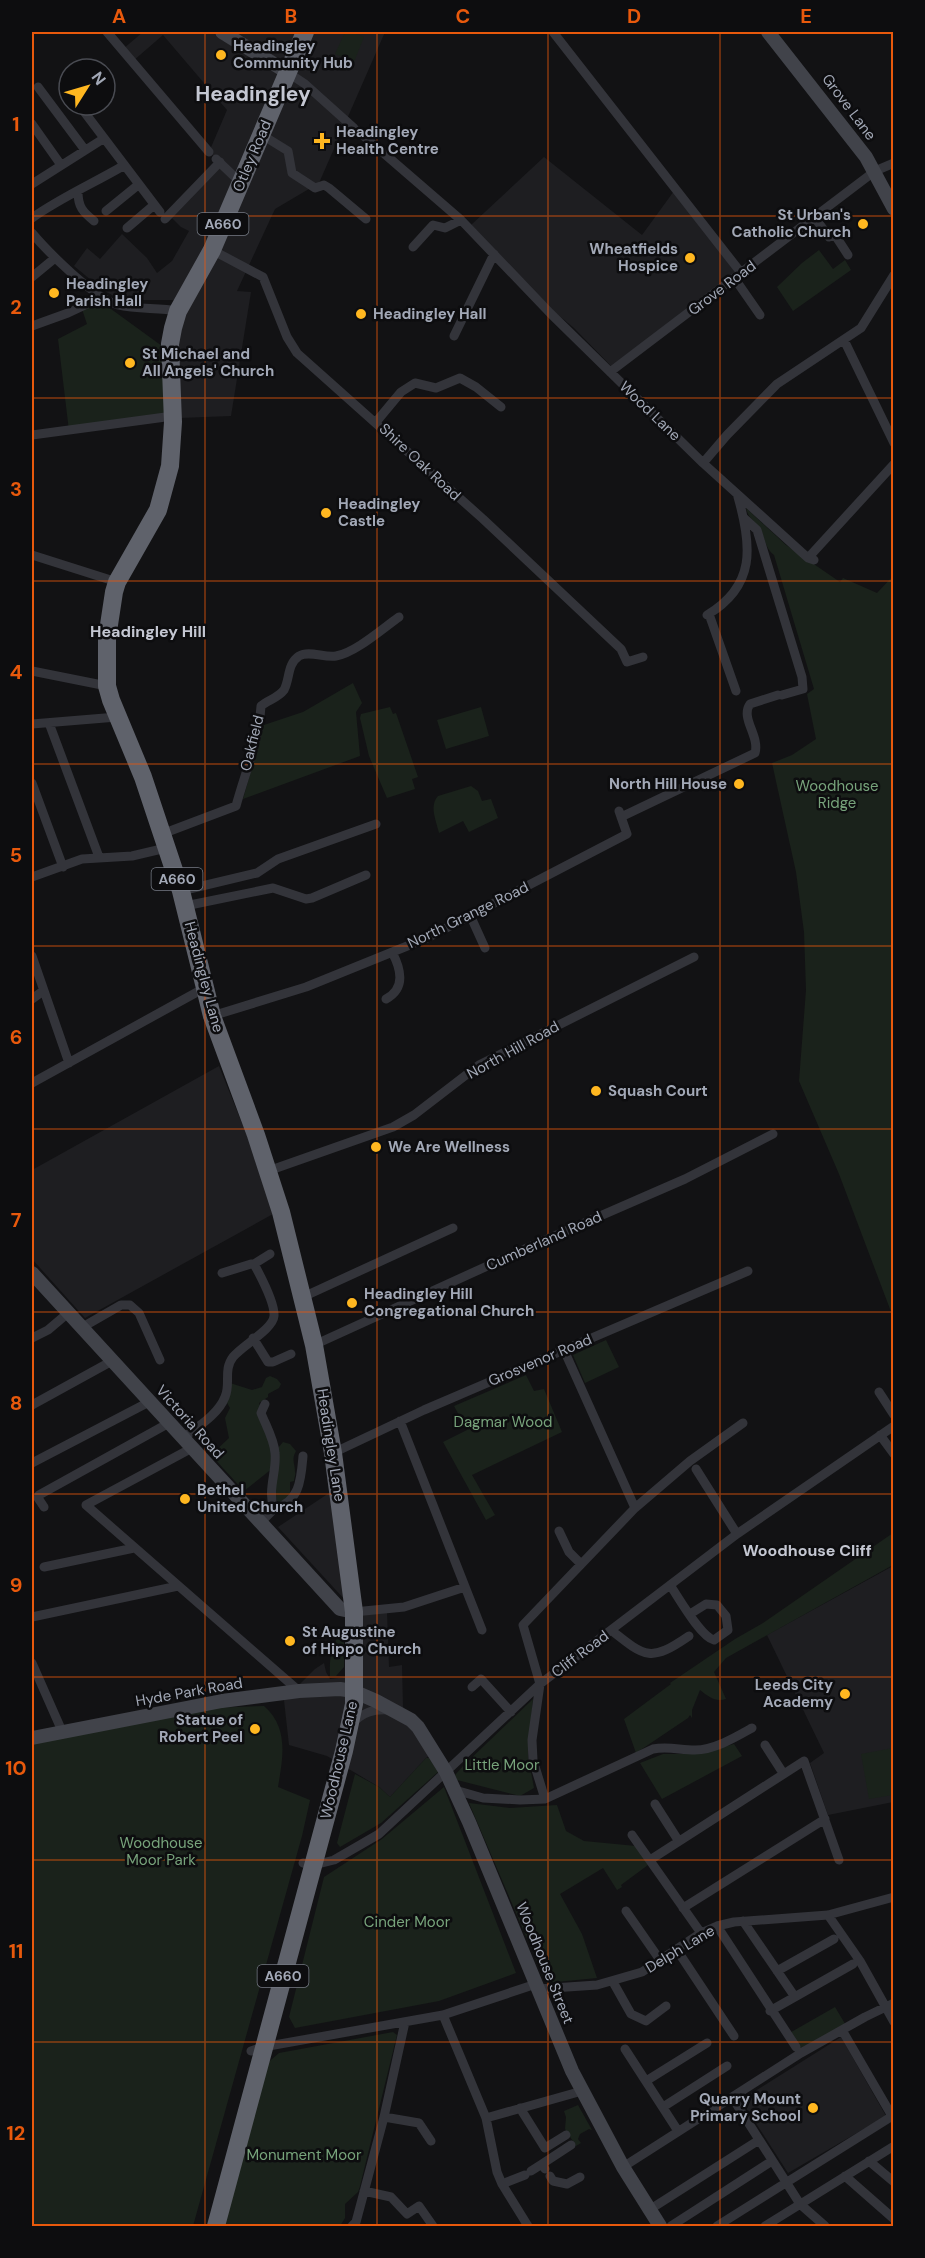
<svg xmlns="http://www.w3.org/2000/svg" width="925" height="2258" font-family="'DM Sans',sans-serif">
<rect width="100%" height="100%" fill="#121214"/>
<path fill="#1e1e21" d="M143 32H212L223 41 233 32H385L319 183 275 209 237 291 251 292 231 416 180 418 176 300H121L103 290 74 266 87 248 100 259 122 234 147 258 157 273 172 261 189 231 181 227 169 215 220 162 209 152 227 110 163 35 133 61 123 49Z
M544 157 642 235 674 191 736 273 611 366 574 328 551 309 471 225Z
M219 1066 254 1153 273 1214 85 1318 32 1259V1170Z
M332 1491 345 1600 278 1527Z
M893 1566V1802L828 1815 810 1763 824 1753 767 1635Z
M387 1612 389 1667 402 1665 403 1707 435 1753 426 1758 390 1797 379 1787 327 1756 289 1745 284 1700 315 1669 324 1663 326 1672 330 1679 361 1675V1615Z
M841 2037 886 2116 788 2173 741 2100Z"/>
<path fill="#1a221b" d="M345 32H352L364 37 354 62 335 54Z
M819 250 833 269 845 260 851 270 793 311 777 287 802 263Z
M100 301 162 346 165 417 69 431 58 339 87 324 82 309Z
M746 508 786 545 840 582 843 578 877 593 893 576V1317L839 1174 799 1081 806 990 804 932 796 872 772 763 792 755 816 739 807 694 814 689 774 555C765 548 765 538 760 529 755 521 748 518 746 508Z
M353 683 362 703 356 712 360 756 243 799 263 729 261 726 303 712Z
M390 707 393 714 396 713 418 777 412 779 415 789 387 798 369 756 360 718 361 714Z
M481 707 489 736 446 749 437 720Z
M471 786 478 791 482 801 491 799 498 818 469 832 463 821 439 833C436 820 429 806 438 796Z
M606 1340 619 1367 585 1383 573 1355Z
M526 1375 534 1391 544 1389 562 1432 472 1475 495 1515 486 1520 443 1442 467 1430 454 1406Z
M270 1376 277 1379 281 1384 279 1388 268 1394V1397L259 1403 278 1448 283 1442 290 1444 296 1451C291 1460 295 1463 295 1472 296 1475 294 1478 294 1481L290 1482V1496L281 1503 277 1501 275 1491 278 1464 244 1491 211 1455 229 1438 225 1418 230 1408 226 1401 230 1383 252 1390 262 1387 266 1378Z
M893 1533V1565L726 1658 714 1672 726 1699C715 1702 709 1697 700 1690L692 1710V1718L690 1715 688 1718 636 1753 624 1719 671 1684 670 1683 735 1639 763 1623Z
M342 1629 344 1634V1667L336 1676H330C329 1656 332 1646 342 1629Z
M533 1699 528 1756 534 1788 520 1796 457 1780 455 1775 463 1766Z
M264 1706C289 1728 283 1757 278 1787L310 1800 302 1836 193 2226H32V1743L210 1708Z
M734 1744 742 1756 662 1799 640 1763 663 1754H698Z
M893 1748V1795L869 1799 861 1754Z
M426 1758H429L438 1772 381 1823 340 1847 337 1843 355 1774 379 1787 390 1797Z
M444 1787 516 1973 439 2001 295 2028 289 2017 324 1877 382 1839Z
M469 1803 510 1808 557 1805 566 1831 584 1841 636 1846 648 1865 621 1885 622 1887 617 1890 603 1868 560 1894 582 1934 597 1978 546 1983Z
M835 2007 847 2027 801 2053 786 2035Z
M393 2032 397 2035 360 2186 358 2192 345 2204V2218L340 2226H220L264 2066 279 2053Z
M578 2105 592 2130 589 2129 580 2134 578 2139 581 2143 576 2146 565 2129 566 2117 564 2111Z"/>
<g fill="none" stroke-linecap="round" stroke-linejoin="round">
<path stroke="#33343a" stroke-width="9" d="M107 32 209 152
M553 32 742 274
M287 72 305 84 354 128
M66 86 69 90
M38 87 85 150
M79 105 160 212
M32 124 61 165
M358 131 461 220 550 313 703 463 808 558 814 560
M262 135 288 151 292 173 315 188 324 185 329 188 366 219
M216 159 241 183
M32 184 103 139
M78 192C78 207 83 212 94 221
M106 211 138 185
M32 218C60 198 92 184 123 166
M815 218 829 237 835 235 848 255
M165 219 220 162
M127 228 154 205
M32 233C48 252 94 298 118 305 138 310 158 307 178 311
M413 247 433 225 445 228 461 220
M212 250 263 277 287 337 297 353 483 519 621 649 627 662 643 657
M32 277 55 258
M735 279 760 315
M32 326 68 313 102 297
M454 336 494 254
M844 340 894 443
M610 372 875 171 894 163
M376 422 401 392 415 383 436 388 460 378 476 387 501 407
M32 435 173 416
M703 463 727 435 777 384 861 328 894 275
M744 518 757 530 802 677 803 689 782 695
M32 555 117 582
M808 558 894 464
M709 614 736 691
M707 615C756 586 752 546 738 497
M32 671 107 686
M49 723 99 857
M32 724 117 717
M32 783 63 867
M621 817 755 753C760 736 740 718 750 704L778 695
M162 834 236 806C245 773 259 740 261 706 268 700 278 698 284 690 290 679 287 664 299 656 309 650 324 658 336 656 355 653 382 629 399 617
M32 877 82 859 132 856 166 848
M181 891 257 873 278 859 376 824
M185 906 273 888 306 899 312 898 366 875
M470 915 485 948
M32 956 69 1063
M32 999 43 991
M386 999C406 988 401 969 392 952
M212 1016 306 987 427 938 627 834 619 811
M32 1083 199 991 206 989
M268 1171 393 1127 414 1115 479 1065 694 957
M254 1264 270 1254
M303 1297 453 1228
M81 1328 121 1305H130L139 1313 160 1360
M32 1338 48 1330 68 1313
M253 1338 268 1362H273L291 1354
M314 1345 529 1247 685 1179 773 1134
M564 1350 635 1508
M879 1392 894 1415
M32 1405 112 1361
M400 1421 482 1630
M880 1435 894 1454
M183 1438C197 1427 218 1415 225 1397 231 1384 223 1370 233 1357 243 1345 273 1329 274 1316 275 1304 260 1275 254 1264H251L222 1273
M192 1448 86 1505 299 1691
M333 1453 424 1410 748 1271
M32 1463 149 1402
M696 1469 737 1534
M44 1507 38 1498 39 1495 169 1423
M274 1509C300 1502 301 1479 303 1456
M260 1523 274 1509C267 1490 277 1472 275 1453 274 1439 266 1426 261 1413L265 1404
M559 1531 569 1552 581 1564
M44 1567 134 1548
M670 1585C679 1598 700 1636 714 1640L728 1630 726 1616 717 1605 706 1604 690 1614
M354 1612 404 1607 465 1587
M32 1617 178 1586
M611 1630C646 1658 651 1662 689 1636
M32 1663 62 1731
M472 1687 481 1679 511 1712
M352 1723C363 1713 372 1709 388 1710
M765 1745 783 1773
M455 1790 483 1798 520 1800 545 1799 653 1749C668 1746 680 1750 695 1750 714 1750 736 1737 752 1728
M545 1799 533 1760 532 1740 540 1684 523 1625 635 1508 690 1461 743 1423
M655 1804 678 1840
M632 1835 701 1933
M650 1860 804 1761 839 1860
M303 1863 314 1865 334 1860 379 1834 540 1684 737 1534 894 1426
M683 1908 825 1819
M626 1911 660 1960
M828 1915 860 1961 894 2022
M743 1921 795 1997
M717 1926 796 2047
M677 1950 734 2036
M777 1971 834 1939
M613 1982 631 2014 646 2021 666 2006
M538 1989 597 1985 642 1972 701 1933 717 1926 734 1922 828 1915 894 1897
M770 2011 853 1964
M443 2015 486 2118 497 2172 502 2184 528 2226
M842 2030 892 2116
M625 2049 678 2131
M251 2051 263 2047 443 2015 536 1984
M646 2081 707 2043
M732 2097 800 2204 825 2226
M663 2107 727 2066
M520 2108 545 2148 566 2135
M384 2117 419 2123 431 2141
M486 2118 582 2091
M869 2161 894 2182
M542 2164 571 2145
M623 2167 801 2053 865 2017 894 2003
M531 2171 542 2164 545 2169
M550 2176 553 2181 567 2184 580 2177
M845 2176 894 2219
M502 2184 525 2175
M364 2191 391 2197 407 2214 419 2206 433 2226
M649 2210 759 2140
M352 2226 356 2222 384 2117 405 2022
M671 2226 772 2161
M717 2226 894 2115
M765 2226 894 2146"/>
<path stroke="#41434a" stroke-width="14" d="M222 32 287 72
M768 32 866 157 894 209
M32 1273 340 1609 354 1612
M32 1738 222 1701 299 1691 340 1689 353 1691 376 1701 411 1720 418 1727 446 1772 469 1822 572 2071 623 2167 660 2226"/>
<path stroke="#5f626b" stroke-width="18" d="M216 2226 344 1751 354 1704V1612L333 1453 314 1345 281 1212 256 1135 212 1016 181 891 143 777 111 700 107 686V638L114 592 117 582 158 510 170 466 173 422 170 344 173 328 178 311 212 250 305 32"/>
</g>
<path fill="none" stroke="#e8590c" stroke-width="1.5" stroke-opacity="0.55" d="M205 32V2226M377 32V2226M548 32V2226M720 32V2226M32 216H894M32 398H894M32 581H894M32 764H894M32 946H894M32 1129H894M32 1312H894M32 1494H894M32 1677H894M32 1860H894M32 2042H894"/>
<g fill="#ffb720" stroke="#0d0d0f" stroke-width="2">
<circle cx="221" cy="55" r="6"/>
<path d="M319 132h6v6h6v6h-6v6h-6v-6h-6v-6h6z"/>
<circle cx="863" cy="224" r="6"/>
<circle cx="690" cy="258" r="6"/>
<circle cx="54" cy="293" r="6"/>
<circle cx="361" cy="314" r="6"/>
<circle cx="130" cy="363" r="6"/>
<circle cx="326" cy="513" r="6"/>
<circle cx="739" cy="784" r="6"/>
<circle cx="596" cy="1091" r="6"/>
<circle cx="376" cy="1147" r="6"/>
<circle cx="352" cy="1303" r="6"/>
<circle cx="185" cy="1499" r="6"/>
<circle cx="290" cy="1641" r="6"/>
<circle cx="845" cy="1694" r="6"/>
<circle cx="255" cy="1729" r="6"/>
<circle cx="813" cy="2108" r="6"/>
</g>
<g text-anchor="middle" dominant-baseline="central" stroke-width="5" stroke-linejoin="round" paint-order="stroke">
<g fill="#0d0d0f" stroke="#757a84" stroke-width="1.5">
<rect x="197.5" y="213" width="51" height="22" rx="4.5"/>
<rect x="151.5" y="868" width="51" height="22" rx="4.5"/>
<rect x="257.5" y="1965" width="51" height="22" rx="4.5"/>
</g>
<g font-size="14" font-weight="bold" fill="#a2a8b6">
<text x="223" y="224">A660</text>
<text x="177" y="879">A660</text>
<text x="283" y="1976">A660</text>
</g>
<g font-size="15" font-weight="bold" fill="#a2a8b6" stroke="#0d0d0f" text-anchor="start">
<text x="233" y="46">Headingley<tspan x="233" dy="17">Community Hub</tspan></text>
<text x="336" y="132">Headingley<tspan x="336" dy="17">Health Centre</tspan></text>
<text x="851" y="215" text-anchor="end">St Urban's<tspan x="851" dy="17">Catholic Church</tspan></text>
<text x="678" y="249" text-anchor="end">Wheatfields<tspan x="678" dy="17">Hospice</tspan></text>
<text x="66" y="284">Headingley<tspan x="66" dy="17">Parish Hall</tspan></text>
<text x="373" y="314">Headingley Hall</text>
<text x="142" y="354">St Michael and<tspan x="142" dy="17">All Angels' Church</tspan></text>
<text x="338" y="504">Headingley<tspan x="338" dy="17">Castle</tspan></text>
<text x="727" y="784" text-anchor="end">North Hill House</text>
<text x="608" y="1091">Squash Court</text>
<text x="388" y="1147">We Are Wellness</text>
<text x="364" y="1294">Headingley Hill<tspan x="364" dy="17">Congregational Church</tspan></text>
<text x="197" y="1490">Bethel<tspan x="197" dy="17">United Church</tspan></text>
<text x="302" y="1632">St Augustine<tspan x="302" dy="17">of Hippo Church</tspan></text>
<text x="833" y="1685" text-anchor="end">Leeds City<tspan x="833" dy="17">Academy</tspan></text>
<text x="243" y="1720" text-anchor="end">Statue of<tspan x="243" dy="17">Robert Peel</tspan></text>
<text x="801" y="2099" text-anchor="end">Quarry Mount<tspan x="801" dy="17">Primary School</tspan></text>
</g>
<g font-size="15" fill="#a2a8b6" stroke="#0d0d0f">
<text transform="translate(849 107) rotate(53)">Grove Lane</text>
<text transform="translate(252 156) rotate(-67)">Otley Road</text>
<text transform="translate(722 288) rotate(-37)">Grove Road</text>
<text transform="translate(650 411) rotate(44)">Wood Lane</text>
<text transform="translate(420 462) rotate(43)">Shire Oak Road</text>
<text transform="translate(252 743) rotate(-76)">Oakfield</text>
<text transform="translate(468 915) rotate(-26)">North Grange Road</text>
<text transform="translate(204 977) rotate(75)">Headingley Lane</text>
<text transform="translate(513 1050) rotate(-29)">North Hill Road</text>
<text transform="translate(544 1241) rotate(-24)">Cumberland Road</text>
<text transform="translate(540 1360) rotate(-23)">Grosvenor Road</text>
<text transform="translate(190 1422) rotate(48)">Victoria Road</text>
<text transform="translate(331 1445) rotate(81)">Headingley Lane</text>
<text transform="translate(580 1654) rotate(-37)">Cliff Road</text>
<text transform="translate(189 1692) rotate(-10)">Hyde Park Road</text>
<text transform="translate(339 1760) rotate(-77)">Woodhouse Lane</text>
<text transform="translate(680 1949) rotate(-31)">Delph Lane</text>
<text transform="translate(545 1963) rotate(68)">Woodhouse Street</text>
</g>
<g font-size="15" fill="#77a37b" stroke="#0d0d0f">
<text x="837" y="786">Woodhouse<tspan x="837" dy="17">Ridge</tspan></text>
<text x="503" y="1422">Dagmar Wood</text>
<text x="502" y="1765">Little Moor</text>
<text x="161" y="1843">Woodhouse<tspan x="161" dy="17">Moor Park</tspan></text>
<text x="407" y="1922">Cinder Moor</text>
<text x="304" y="2155">Monument Moor</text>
</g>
<g font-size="16" font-weight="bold" fill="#c4c7d2" stroke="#0d0d0f">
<text x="148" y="631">Headingley Hill</text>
<text x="807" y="1550">Woodhouse Cliff</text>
</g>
<g font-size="21" font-weight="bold" fill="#c4c7d2" stroke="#0d0d0f">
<text x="253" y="94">Headingley</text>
</g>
</g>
<rect width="925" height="2258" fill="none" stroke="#0d0d0f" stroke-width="66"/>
<g transform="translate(87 87) rotate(53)"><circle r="28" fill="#0d0d0f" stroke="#494b52" stroke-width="1.5"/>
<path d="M0-4.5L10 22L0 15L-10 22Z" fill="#ffb720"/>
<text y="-9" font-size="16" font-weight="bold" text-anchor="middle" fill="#a2a8b6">N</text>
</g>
<rect x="33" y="33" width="859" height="2192" fill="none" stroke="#e8590c" stroke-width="2"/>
<g font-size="20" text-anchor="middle" font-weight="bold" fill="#e8590c">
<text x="119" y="23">A</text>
<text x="291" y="23">B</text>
<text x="463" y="23">C</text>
<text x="634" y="23">D</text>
<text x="806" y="23">E</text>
<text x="16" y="131">1</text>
<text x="16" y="314">2</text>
<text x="16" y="496">3</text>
<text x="16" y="679">4</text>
<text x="16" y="862">5</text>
<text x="16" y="1044">6</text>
<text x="16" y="1227">7</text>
<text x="16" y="1410">8</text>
<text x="16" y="1592">9</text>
<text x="16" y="1775">10</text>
<text x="16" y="1958">11</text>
<text x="16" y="2140">12</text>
</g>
</svg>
